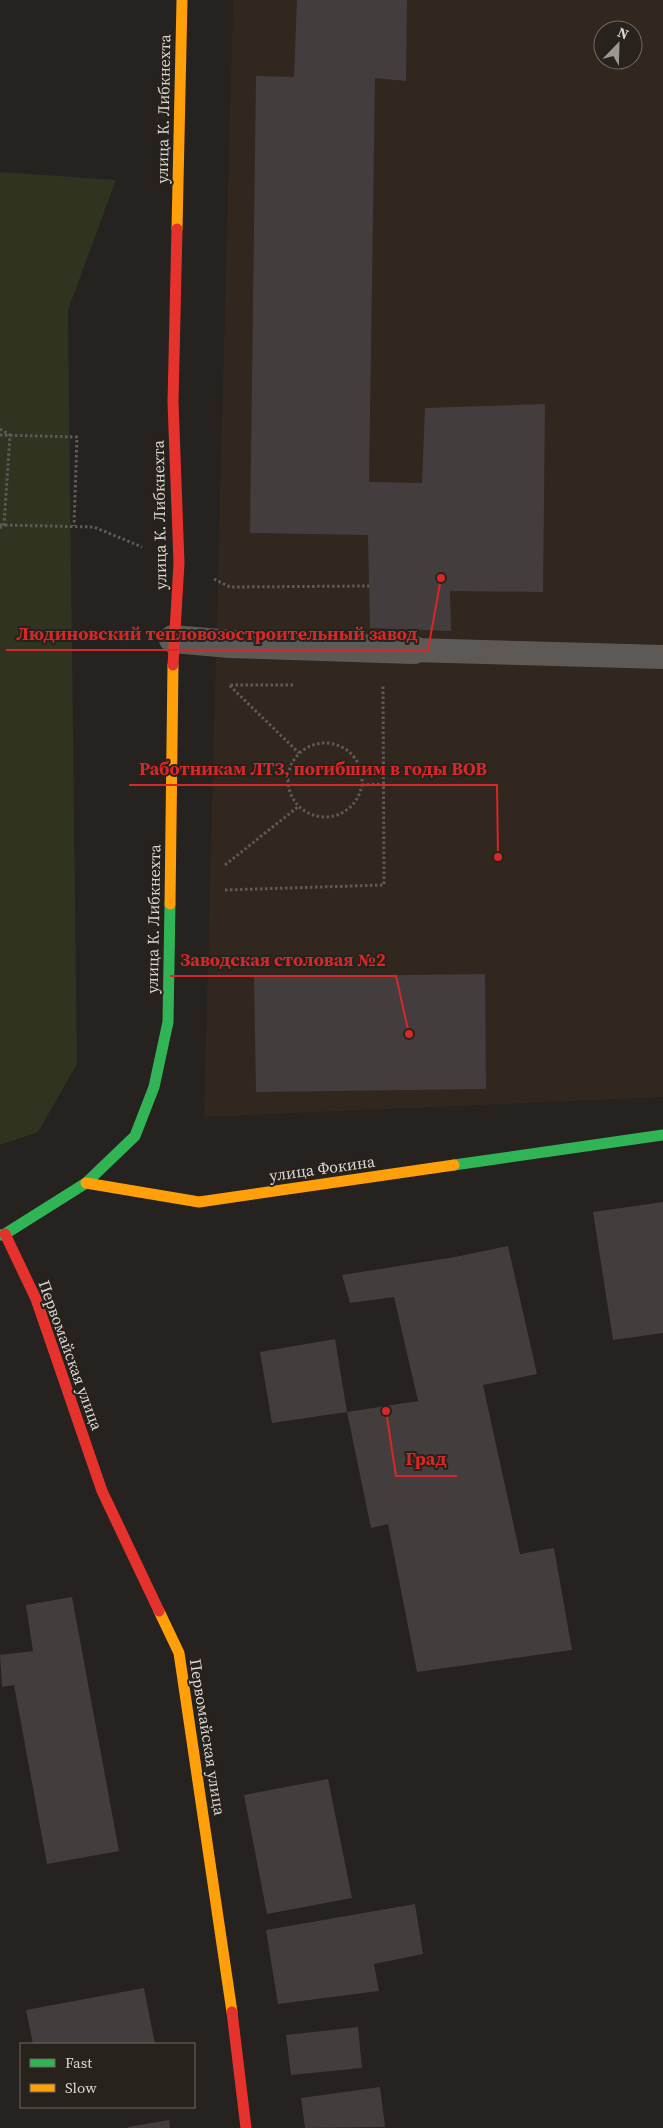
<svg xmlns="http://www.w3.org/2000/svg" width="663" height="2128" font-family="'Source Serif 4',serif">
<rect width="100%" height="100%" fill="#25221f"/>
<path fill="#31271e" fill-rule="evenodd" d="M233 0H663V1097L204 1117ZM603 30H633V60H603Z"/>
<path fill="#2f331f" d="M0 172 116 180 68 310 77 1064 38 1132 0 1145Z"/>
<path fill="#443d3e" d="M297 0H407L406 81 375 78 369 482 422 483 425 408 545 404 543 592 450 591 451 631 370 628 368 535 250 533 256 76 294 77Z
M485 974 486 1089 256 1092 254 977Z
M663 1202V1333L613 1340 593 1212Z
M508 1246 537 1374 483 1385 520 1554 554 1548 572 1650 417 1672 388 1524 371 1528 347 1412 418 1401 394 1297 350 1303 342 1275 455 1257Z
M335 1339 347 1412 272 1423 260 1352Z
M72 1597 119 1851 47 1864 14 1685 2 1687 0 1655 33 1651 26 1605Z
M328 1779 352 1898 267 1914 244 1795Z
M415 1904 423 1954 374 1964 379 1991 278 2004 266 1930Z
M144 1988 155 2044H33L26 2010Z
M358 2027 362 2068 291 2075 286 2035Z
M380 2087 385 2127 305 2128 301 2098Z
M169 2120 170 2128H128V2127Z"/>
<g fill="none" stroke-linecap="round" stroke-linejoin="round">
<path stroke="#5d5a58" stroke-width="3" stroke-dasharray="2.5 2.5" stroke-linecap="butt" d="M0 429 10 435 4 525 0 528
M0 435 77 437 74 526
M0 525 94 527 142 547
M214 579 230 587 369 586
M293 685H229L299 753
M288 780a37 37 0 1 1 74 0a37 37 0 1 1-74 0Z
M362 785 384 784
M225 865 299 806
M225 890 384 885 383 685"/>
<path stroke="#5d5956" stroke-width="24" d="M414 650 663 657"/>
<path stroke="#5d5956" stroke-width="28" d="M173 639 230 644 414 650"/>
<path stroke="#30b455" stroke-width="11" d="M454 1165 663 1135
M0 1235 5 1234 86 1183 135 1136 154 1087 168 1022 170 904"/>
<path stroke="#ff9f0a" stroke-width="11" d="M177 229 182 0
M170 904 173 665
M86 1183 199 1202 454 1165
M159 1611 179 1653 232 2012"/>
<path stroke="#e5322d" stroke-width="11" d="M173 665 179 563 173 402 177 229
M5 1234 36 1299 102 1491 159 1611
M232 2012 246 2128"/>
</g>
<g text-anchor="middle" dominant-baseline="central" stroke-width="4" stroke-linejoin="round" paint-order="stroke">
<g font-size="16" fill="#dad6d2" stroke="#28221c">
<text transform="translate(163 109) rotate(-89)">улица К. Либкнехта</text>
<text transform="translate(159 515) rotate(-91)">улица К. Либкнехта</text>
<text transform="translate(153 919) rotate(-89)">улица К. Либкнехта</text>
<text transform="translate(322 1168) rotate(-8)">улица Фокина</text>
<text transform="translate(71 1355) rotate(70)">Первомайская улица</text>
<text transform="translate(208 1737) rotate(81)">Первомайская улица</text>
</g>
</g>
<path fill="none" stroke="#d62828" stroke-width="2" d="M441 578L428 650H6M498 857L497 785H129M409 1034L396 976H170M386 1411L396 1476H457"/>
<g fill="#d62828" stroke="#28221c" stroke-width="2">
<circle cx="441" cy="578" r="5"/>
<circle cx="498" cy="857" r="5"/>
<circle cx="409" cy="1034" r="5"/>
<circle cx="386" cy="1411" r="5"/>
</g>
<g font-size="18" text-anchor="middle" font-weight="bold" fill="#d62828" stroke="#28221c" stroke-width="4" stroke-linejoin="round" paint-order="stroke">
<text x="217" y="640">Людиновский тепловозостроительный завод</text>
<text x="313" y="775">Работникам ЛТЗ, погибшим в годы ВОВ</text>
<text x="283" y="966">Заводская столовая №2</text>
<text x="426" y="1465">Град</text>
</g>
<rect x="20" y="2043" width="175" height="65" fill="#28221c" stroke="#6f6a65"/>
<rect x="30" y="2059" width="25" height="8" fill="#30b455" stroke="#6f6a65"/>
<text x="65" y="2068" font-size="15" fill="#dad6d2">Fast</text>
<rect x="30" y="2084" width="25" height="8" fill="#ff9f0a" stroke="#6f6a65"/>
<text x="65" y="2093" font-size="15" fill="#dad6d2">Slow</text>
<g transform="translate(618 45) rotate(23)"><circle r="24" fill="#28221c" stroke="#6f6a65"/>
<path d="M0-4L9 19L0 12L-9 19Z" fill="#9b9793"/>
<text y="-8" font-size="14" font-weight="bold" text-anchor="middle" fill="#dad6d2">N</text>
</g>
</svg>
